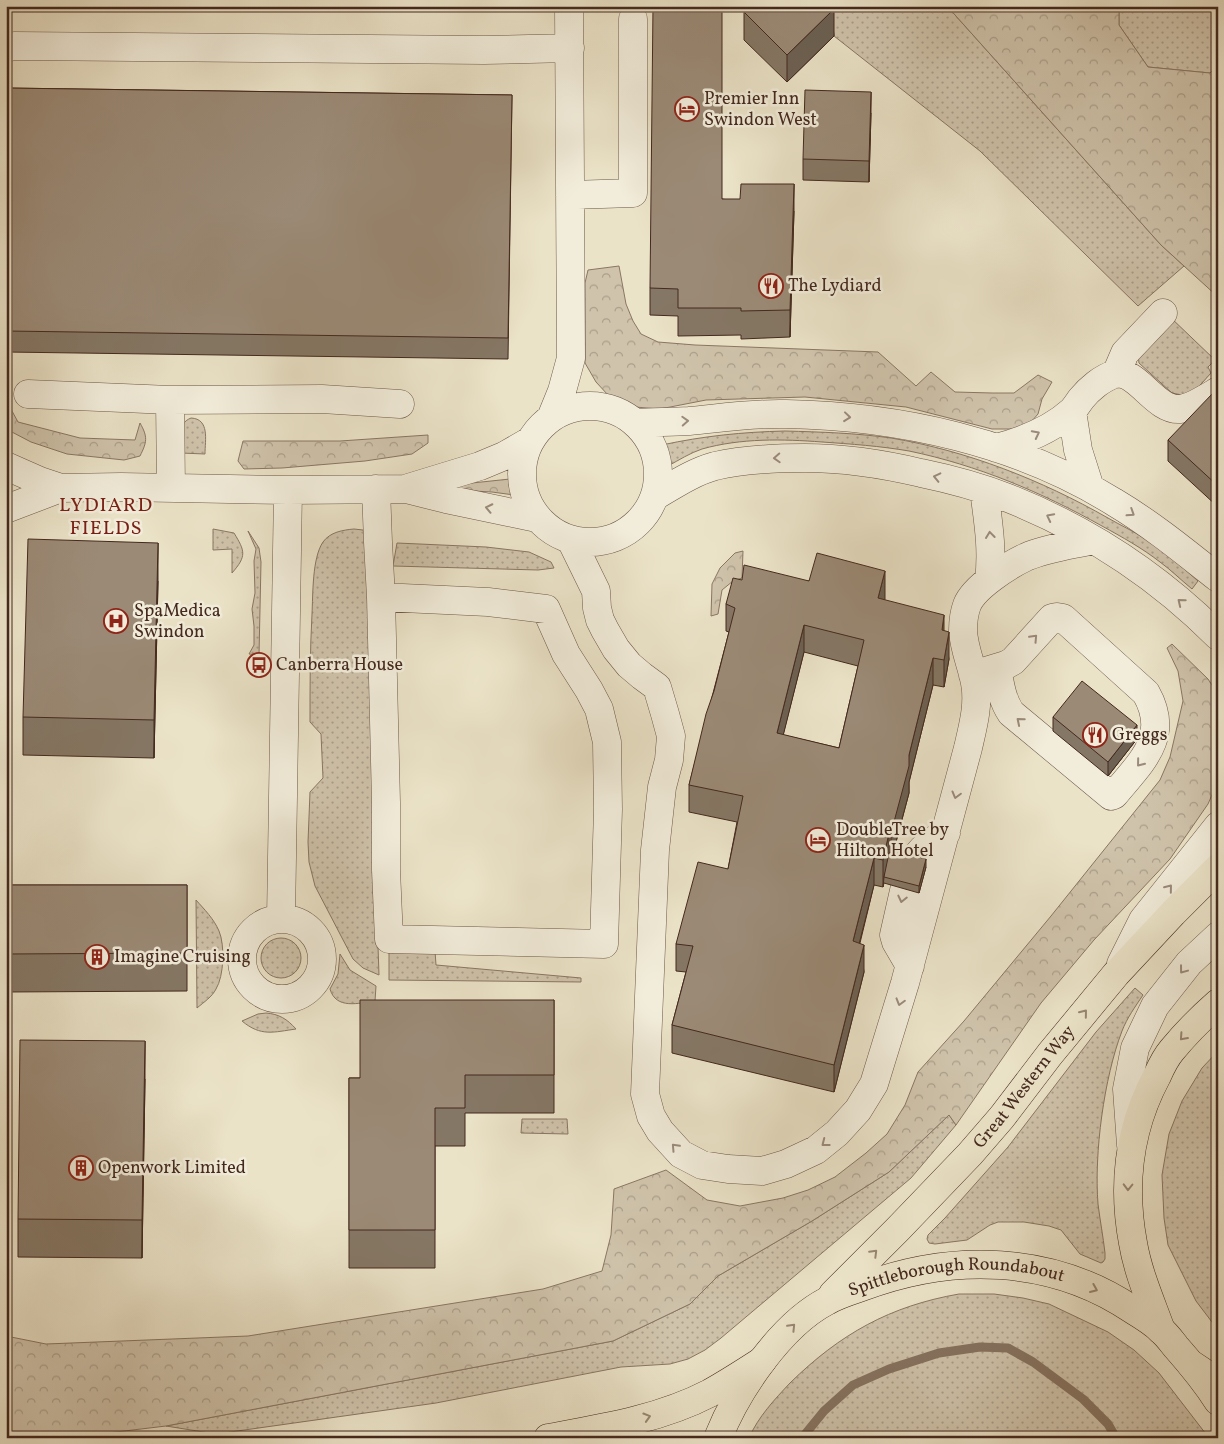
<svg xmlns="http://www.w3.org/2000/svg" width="1224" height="1444" font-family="Vollkorn,serif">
<defs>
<pattern id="grass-dots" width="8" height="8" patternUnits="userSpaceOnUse" patternTransform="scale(1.25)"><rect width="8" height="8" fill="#cfc3ab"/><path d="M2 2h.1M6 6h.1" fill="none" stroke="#aa9e8b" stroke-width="1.8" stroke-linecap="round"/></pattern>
<pattern id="forest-crowns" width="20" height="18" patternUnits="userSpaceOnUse" patternTransform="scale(1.25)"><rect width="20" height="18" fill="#cfc3ab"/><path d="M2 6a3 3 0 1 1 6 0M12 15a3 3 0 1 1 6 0" fill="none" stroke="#aa9e8b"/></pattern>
</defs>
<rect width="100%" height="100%" fill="#ebe3c8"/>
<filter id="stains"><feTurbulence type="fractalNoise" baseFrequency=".004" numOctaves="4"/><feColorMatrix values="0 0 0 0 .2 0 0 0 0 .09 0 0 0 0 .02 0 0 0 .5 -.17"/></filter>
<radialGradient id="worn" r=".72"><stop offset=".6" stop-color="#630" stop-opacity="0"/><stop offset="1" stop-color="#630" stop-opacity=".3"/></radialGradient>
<path fill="url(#grass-dots)" stroke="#8a7664" d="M804 6H947L1161 245 1184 266 1138 306 980 151 834 36Z
M1119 6H1218V17L1212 23 1218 30V65L1210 73 1148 67 1119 25Z
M1169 316 1215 360 1208 367 1211 373 1193 393 1182 395 1172 393 1139 363 1138 354Z
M191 418C210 419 205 440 205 454L181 453C181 440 176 424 191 418Z
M785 431C821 432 856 433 891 438 968 451 1041 480 1108 518 1120 525 1133 531 1144 538 1163 551 1181 566 1198 581L1192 589C1181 580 1171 570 1160 562 1142 548 1122 537 1102 526 1041 492 977 465 909 451 880 446 851 444 822 442 783 439 741 438 702 449 690 453 679 460 668 466L665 451 662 445C703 436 743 432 785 431Z
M213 529 234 533C245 551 247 556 232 573V549L213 550Z
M354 529 363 530 366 539 373 802 379 975 363 968 353 959 315 886 309 862 308 842 310 792 323 778 321 734 310 722C310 686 310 650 312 614 313 595 312 558 323 542 330 532 343 530 354 529Z
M248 531 259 548 261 562 259 655 249 654 254 645V626L252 609 255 593 254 561 256 549Z
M397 543 486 547 529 552 551 562 554 568 538 570 393 566Z
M196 900C204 909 214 919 219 931 225 945 224 976 216 989 212 997 204 1002 197 1008Z
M261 958a20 20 0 1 1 40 0a20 20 0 1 1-40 0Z
M389 951H435L436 965 581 978V982L389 980Z
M340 954 350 970 376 986 375 1001C359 1003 336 1010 330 989L338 974Z
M1135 988 1143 995C1135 1007 1127 1018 1122 1031 1104 1078 1094 1153 1098 1204 1100 1220 1103 1236 1105 1253V1259L1103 1262 1101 1263 1080 1254 1061 1230 1049 1226 1024 1222H998L990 1225 967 1240 935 1244 929 1243 927 1239 928 1235 945 1218 1008 1147 1096 1032Z
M266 1013C279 1014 287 1019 296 1029 274 1032 261 1037 242 1021L258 1014Z
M1218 1051V1330L1196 1301 1168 1245 1164 1218 1162 1175 1169 1134 1182 1101 1202 1068Z
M949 1115 956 1125 911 1178 721 1338 705 1350 688 1359 670 1364 621 1367 436 1403 216 1434 166 1426 613 1341 690 1304 718 1276 812 1221 889 1172Z
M522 1119H567L568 1134 521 1133Z
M959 1294H994L1023 1298 1049 1304 1108 1332 1134 1350 1159 1373 1209 1438H749C758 1417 775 1399 790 1383 840 1334 890 1306 959 1294Z"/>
<path fill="url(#forest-crowns)" stroke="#8a7664" d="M947 6H1119V25L1148 67 1210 73 1218 65V297L1161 245Z
M619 266 626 304 633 321 641 334 658 342 695 345 878 352 916 386 931 372 955 392 992 393H1014L1038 375 1052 382 1042 399 1038 414 1031 422 1017 429H992L906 407 805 397 706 400 660 409 635 407 608 395 596 382 585 363V283L588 270Z
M6 400 18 422 80 438 135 440 140 423C148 437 147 442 140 456L124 460 67 454 31 442 10 431 6 426Z
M428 435V443L412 454 365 461 282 468 244 469 238 461 243 441H340Z
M510 479 514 495 492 492 455 490 453 485Z
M743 551 742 578 733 581 722 590 718 614 711 616 712 584 720 568 735 553Z
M1172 644 1208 679 1218 694V781L1208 804 1170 859 1094 940 1041 1003 956 1125 949 1115 889 1172 812 1221 718 1276 690 1304 613 1341 166 1426 66 1438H6V1336L46 1344 248 1336 543 1289 602 1271 611 1235 614 1189 666 1170 707 1200 740 1206 783 1198 808 1190 835 1177 866 1153 887 1134 905 1105 918 1072 964 1021 1051 916 1160 780 1170 757 1183 701 1178 671 1167 648Z"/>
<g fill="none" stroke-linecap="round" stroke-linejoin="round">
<path stroke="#867361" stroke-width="9" d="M802 1438 824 1411 853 1385 889 1369 939 1353 980 1347 1008 1348 1033 1362 1083 1399 1108 1424 1116 1438"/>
<defs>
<path id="minor" d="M6 48 14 46 484 50 570 48
M570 195 633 193V19
M1116 374 1125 353 1163 313
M28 394 170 400
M522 474a68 68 0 1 1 136 0a68 68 0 1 1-136 0Z
M1072 411 1078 450 1090 488
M551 418 562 391 571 358 569 6
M636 423C653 422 671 422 689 421 721 418 754 413 786 414 899 416 1018 442 1114 502 1151 524 1184 551 1218 578
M996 448C1023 441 1051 430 1072 411 1075 408 1078 403 1081 399 1089 389 1102 378 1115 374 1137 369 1155 411 1180 409 1191 408 1208 397 1218 391
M6 466 40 481 61 488 121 487 288 490 406 489 446 499 537 518
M171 488 170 400 322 399 400 404
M408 488 480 466 504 456 530 441
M376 489 378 542 381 597 386 802V870L389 939 604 944 608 809 607 742 599 709 589 690 566 654 546 609 488 602 381 597
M984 490C988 521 993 549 989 580
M655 496C674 485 693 472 715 466 745 459 775 458 805 458 844 458 883 464 921 473 950 479 980 487 1008 498 1086 529 1158 576 1218 636
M6 509 61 488
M571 540 596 591 597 608 600 620 605 630 616 649 629 665 642 676 657 687 665 714 671 736 669 760 662 787 655 850 645 1094 651 1116 660 1131 681 1154 702 1165 728 1169 762 1171 786 1164 816 1150 837 1133 858 1110 874 1084 905 983 968 748C973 726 979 705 975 683 972 666 964 649 963 631 963 622 964 613 967 605 974 587 1009 565 1026 557 1047 548 1071 545 1093 540
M973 675 1006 665 1013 661 1052 618 1057 617 1063 618 1146 693C1171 737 1141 762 1114 795L1111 796 1011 713C1002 700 1000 684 997 668
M281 919 288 490
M242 959a40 40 0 1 1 80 0a40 40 0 1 1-80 0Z
M1121 964 1143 920 1218 826
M910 966 896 942 894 935 908 873C916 852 926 844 946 833
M1131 1145 1127 1089 1135 1048 1155 1006 1189 963 1218 936"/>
<g id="major">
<path id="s1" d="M833 1294 898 1229 970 1154 1002 1117 1050 1054 1116 974 1173 913 1218 868"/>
<path d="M1161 1330C1151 1302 1138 1273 1133 1243 1122 1184 1129 1128 1157 1076 1161 1067 1166 1057 1172 1050 1186 1033 1202 1017 1218 1003"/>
<path id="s2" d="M718 1438C737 1390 781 1325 827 1301 837 1295 850 1291 862 1287 952 1253 1052 1255 1133 1310 1143 1316 1153 1322 1161 1330 1167 1335 1171 1341 1176 1347 1191 1364 1205 1381 1218 1401"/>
</g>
<path id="highway" d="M1191 1364 1218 1382
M548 1438C603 1428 660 1419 710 1393 728 1383 745 1372 762 1361"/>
</defs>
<use href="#minor" stroke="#6e5848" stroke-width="29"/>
<use href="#major" stroke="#44291e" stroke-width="29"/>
<use href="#highway" stroke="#44291e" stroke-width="29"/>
<use href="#minor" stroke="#f2eddb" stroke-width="28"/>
<use href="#major" stroke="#ebe3c8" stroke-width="28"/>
<use href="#highway" stroke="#ebe3c8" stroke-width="28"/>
</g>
<path fill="#857765" stroke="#44291e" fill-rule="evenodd" d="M749 6H831L834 36 787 82 744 40V12Z
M6 88 512 95 508 359 6 352Z
M871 113 869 182 803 180V159Z
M722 199 794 211 790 337 741 339V335L678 336V316L650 315V288Z
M1218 397V507L1168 461V440Z
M742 580 809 581 885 599 884 600 944 631 949 659 944 687 933 685 909 782V793L894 850 926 867 919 893 884 883 883 887 874 885 860 943 864 972 834 1092 672 1053V1025L686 972 676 971V944L728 869 737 822 689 812V785L729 632 726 631V604ZM804 652 858 666 839 748 783 735Z
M158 581 154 758 23 755V717Z
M1053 717 1137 739 1108 776 1053 731Z
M6 885H187V991L6 992Z
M554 1000V1113H465V1146H435V1268H349V1078H360Z
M145 1079 142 1258 18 1257V1219Z"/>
<path fill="#6c6153" stroke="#44291e" d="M834 9V36L787 82V55Z
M871 92V113L869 182V161Z
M794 184V211L790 337V310Z
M158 543V581L154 758V720Z
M885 571V599L878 626V598Z
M944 615V642L942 630Z
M804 625V652L777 760V733Z
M949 632V659L944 687V660Z
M933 658V685L909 782V793L891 860V833L909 755Z
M1137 725V739L1108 776V762Z
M889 833V860L884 877 883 887V860Z
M874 858V885L853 968V941Z
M926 859V867L919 893V886Z
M864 945V972L834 1092V1065Z
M145 1041V1079L142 1258V1220Z"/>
<path fill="#9b8a76" stroke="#44291e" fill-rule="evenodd" d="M653 6H722V199H740L741 184H794L790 310 741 311V308H678V289L650 288Z
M750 6H831L834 9 787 55 744 12Z
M6 88 512 95 508 338 6 331Z
M805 90 871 92 869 161 803 159Z
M1213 393 1218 397V486L1168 440Z
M28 539 158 543 154 720 23 717Z
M817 553 885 571 878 598 944 615 942 630 949 632 944 660 933 658 909 755V766L891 833H889L883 860 874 858 853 941 864 945 834 1065 672 1025 693 946 676 944 698 862 728 869 743 796 689 785 706 714 714 691 735 608 726 604 733 578 742 580 744 565 809 581ZM804 625 864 640 839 748 777 733Z
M1082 681 1137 725 1108 762 1053 717Z
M892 850 926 859 919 886 884 877 889 853H891Z
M6 885H187V953L6 954Z
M360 1000H554V1075H465V1108H435V1230H349V1078H360Z
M20 1040 145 1041 142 1220 18 1219Z"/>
<defs><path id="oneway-chevron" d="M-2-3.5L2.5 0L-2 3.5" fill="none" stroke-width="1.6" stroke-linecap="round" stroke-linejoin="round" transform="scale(1.25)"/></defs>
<g stroke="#9b8b7c">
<use href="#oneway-chevron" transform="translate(847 417) rotate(6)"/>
<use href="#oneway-chevron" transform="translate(685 421) rotate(-3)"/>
<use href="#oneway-chevron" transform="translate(1036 434) rotate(-27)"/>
<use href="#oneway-chevron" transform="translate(777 458) rotate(177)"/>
<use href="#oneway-chevron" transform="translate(937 477) rotate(-167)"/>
<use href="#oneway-chevron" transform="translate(489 508) rotate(-168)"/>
<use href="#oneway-chevron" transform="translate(1131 513) rotate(33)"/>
<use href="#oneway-chevron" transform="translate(1050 517) rotate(-153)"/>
<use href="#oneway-chevron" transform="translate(990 535) rotate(-97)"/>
<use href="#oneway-chevron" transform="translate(1181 602) rotate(-141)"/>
<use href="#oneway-chevron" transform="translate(1034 638) rotate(-47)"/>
<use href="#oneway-chevron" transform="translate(1020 721) rotate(-140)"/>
<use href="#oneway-chevron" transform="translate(1140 763) rotate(129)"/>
<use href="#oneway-chevron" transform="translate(956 795) rotate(105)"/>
<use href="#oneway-chevron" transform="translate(1169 888) rotate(-51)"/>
<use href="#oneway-chevron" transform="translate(902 899) rotate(103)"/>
<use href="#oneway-chevron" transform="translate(1183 970) rotate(127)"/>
<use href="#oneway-chevron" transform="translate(900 1002) rotate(106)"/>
<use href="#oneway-chevron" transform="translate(825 1143) rotate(142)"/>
<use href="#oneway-chevron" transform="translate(675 1147) rotate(-133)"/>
</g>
<g stroke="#988673">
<use href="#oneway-chevron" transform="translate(1084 1013) rotate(-51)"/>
<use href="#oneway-chevron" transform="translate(1183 1037) rotate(132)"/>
<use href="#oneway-chevron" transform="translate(1128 1187) rotate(91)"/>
<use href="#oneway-chevron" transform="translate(874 1253) rotate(-45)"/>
<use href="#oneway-chevron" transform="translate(1094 1289) rotate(23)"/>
<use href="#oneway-chevron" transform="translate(792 1327) rotate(-46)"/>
<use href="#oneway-chevron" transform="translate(647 1417) rotate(-17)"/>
</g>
<defs>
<symbol id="hotel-ring" viewBox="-11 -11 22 22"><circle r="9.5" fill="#f2eddb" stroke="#8f2418" stroke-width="1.5"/><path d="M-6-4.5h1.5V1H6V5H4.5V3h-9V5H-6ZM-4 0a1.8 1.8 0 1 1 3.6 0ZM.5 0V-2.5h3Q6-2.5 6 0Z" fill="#8f2418"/></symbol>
<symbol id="restaurant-ring" viewBox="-11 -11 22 22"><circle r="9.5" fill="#f2eddb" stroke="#8f2418" stroke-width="1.5"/><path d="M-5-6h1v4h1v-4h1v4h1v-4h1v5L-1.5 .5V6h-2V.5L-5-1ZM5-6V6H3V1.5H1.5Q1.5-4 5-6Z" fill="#8f2418"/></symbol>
<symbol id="hospital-ring" viewBox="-11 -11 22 22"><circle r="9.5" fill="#f2eddb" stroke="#8f2418" stroke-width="1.5"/><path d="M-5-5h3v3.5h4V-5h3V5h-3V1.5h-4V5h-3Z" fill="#8f2418"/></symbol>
<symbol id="bus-ring" viewBox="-11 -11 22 22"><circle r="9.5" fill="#f2eddb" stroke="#8f2418" stroke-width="1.5"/><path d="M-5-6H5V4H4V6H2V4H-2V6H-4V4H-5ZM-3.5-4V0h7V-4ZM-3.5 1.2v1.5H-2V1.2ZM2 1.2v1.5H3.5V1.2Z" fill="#8f2418"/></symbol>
<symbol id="building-ring" viewBox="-11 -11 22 22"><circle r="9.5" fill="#f2eddb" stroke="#8f2418" stroke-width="1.5"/><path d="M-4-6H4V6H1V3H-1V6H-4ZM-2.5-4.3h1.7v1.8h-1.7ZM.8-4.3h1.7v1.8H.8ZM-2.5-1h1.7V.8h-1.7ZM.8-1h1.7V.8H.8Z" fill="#8f2418"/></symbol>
</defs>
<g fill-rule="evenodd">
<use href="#hotel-ring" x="673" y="95" width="28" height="28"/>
<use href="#restaurant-ring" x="757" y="272" width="28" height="28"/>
<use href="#hospital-ring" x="102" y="607" width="28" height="28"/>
<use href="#bus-ring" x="245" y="651" width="28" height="28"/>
<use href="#restaurant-ring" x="1081" y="721" width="28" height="28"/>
<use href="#hotel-ring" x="804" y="826" width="28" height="28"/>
<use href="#building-ring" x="83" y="943" width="28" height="28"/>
<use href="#building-ring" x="67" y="1154" width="28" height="28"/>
</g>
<g text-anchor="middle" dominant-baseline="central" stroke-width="5" stroke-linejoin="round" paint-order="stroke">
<g font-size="18" fill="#44291e" stroke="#f2eddb" text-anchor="start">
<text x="704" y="99">Premier Inn<tspan x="704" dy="21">Swindon West</tspan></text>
<text x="788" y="286">The Lydiard</text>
<text x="134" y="611">SpaMedica<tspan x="134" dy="21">Swindon</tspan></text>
<text x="276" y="665">Canberra House</text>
<text x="1112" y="735">Greggs</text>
<text x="836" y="830">DoubleTree by<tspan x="836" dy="21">Hilton Hotel</tspan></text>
<text x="114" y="957">Imagine Cruising</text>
<text x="98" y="1168">Openwork Limited</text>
</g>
<g font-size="18" fill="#44291e" stroke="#f2eddb">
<text stroke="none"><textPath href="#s1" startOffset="282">Great Western Way</textPath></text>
<text stroke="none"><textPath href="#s2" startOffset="312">Spittleborough Roundabout</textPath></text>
</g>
<g font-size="20" letter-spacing="1" fill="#7a1f14" stroke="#f2eddb">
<text x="106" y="506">LYDIARD<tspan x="106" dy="23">FIELDS</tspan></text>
</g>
</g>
<rect width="1224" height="1444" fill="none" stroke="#ebe3c8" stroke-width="25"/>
<rect x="8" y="8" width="1209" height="1429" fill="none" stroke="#44291e" stroke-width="2.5"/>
<rect x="12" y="12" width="1199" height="1419" fill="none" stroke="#44291e"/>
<rect width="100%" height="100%" filter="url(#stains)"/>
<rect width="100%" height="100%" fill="url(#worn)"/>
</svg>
